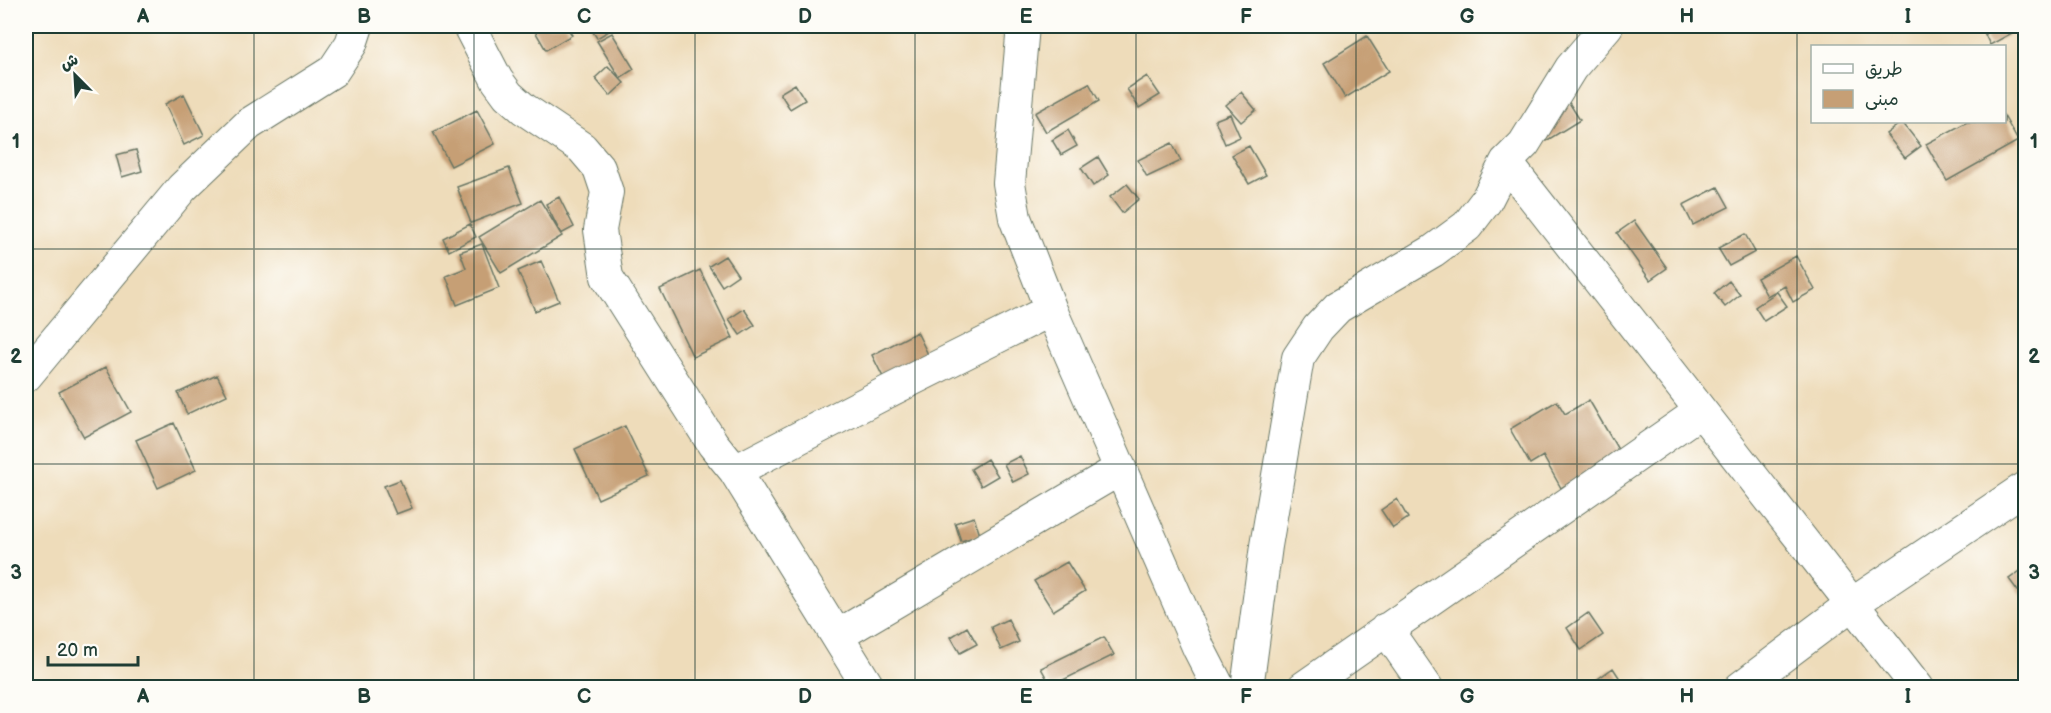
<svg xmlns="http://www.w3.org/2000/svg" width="2051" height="713" font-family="'Balsamiq Sans','Playpen Sans Arabic',sans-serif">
<rect width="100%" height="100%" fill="#fdfcf7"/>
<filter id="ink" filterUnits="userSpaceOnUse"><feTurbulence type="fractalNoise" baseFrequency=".0167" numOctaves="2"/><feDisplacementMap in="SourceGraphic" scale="12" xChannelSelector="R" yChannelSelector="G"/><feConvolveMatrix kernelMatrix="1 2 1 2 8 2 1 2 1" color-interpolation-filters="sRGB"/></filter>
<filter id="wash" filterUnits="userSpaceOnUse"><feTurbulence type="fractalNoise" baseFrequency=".008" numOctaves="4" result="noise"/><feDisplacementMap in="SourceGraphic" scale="24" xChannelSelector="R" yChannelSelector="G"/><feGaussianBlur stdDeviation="1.35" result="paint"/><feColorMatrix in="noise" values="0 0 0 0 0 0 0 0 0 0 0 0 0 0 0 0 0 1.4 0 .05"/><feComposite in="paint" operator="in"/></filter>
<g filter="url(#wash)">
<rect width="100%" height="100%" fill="#eedcba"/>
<g id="blocks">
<path fill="#c69f75" d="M532 26H566L572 35 546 50Z
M589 26H606L609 31 597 38Z
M1981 26H2008L2012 33 1990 45Z
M612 33 634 69 620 78 597 41Z
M1367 36 1389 71 1345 98 1324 63Z
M608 66 624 83 610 96 595 78Z
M1147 76 1160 95 1139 108 1127 89Z
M1089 83 1099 101 1046 132 1035 113Z
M795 84 805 100 790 109 780 93Z
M1241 92 1256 110 1241 122 1226 105Z
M184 94 204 135 184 145 165 104Z
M1568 101 1580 120 1546 141 1535 123Z
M477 110 495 144 451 166 433 132Z
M1230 114 1240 137 1225 144 1215 120Z
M2004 116 2018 141 1947 181 1926 144 1967 122H2004Z
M1902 122 1921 146 1905 158 1886 134Z
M1068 130 1077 146 1061 155 1052 140Z
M1172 143 1181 161 1147 177 1138 160Z
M1249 146 1266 175 1249 184 1232 155Z
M136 150 142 171 122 177 116 155Z
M1098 157 1109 175 1093 186 1081 168Z
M509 168 523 203 471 223 457 187Z
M1127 184 1139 199 1122 213 1110 197Z
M1718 187 1729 207 1693 225 1683 205Z
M559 197 574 227 561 234 546 204Z
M540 200 562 236 501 273 479 237Z
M1634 221 1667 268 1650 280 1617 233Z
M470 224 476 237 449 251 443 238Z
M1745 234 1755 252 1729 266 1718 248Z
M482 244 499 288 457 305 446 276 466 268 460 252Z
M725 256 738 275 722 286 709 266Z
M1796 256 1815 290 1793 302 1785 286 1767 296 1757 278Z
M541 261 559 301 535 311 518 271Z
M700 270 733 338 693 357 660 289Z
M1729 281 1740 295 1725 307 1714 293Z
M1777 292 1787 306 1764 321 1755 307Z
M744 309 755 325 740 335 729 319Z
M917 332 940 379 895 401 872 355Z
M106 367 131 412 84 437 59 392Z
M217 375 227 395 187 414 178 393Z
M1589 400 1620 453 1561 488 1543 456 1530 464 1510 429 1557 401 1565 414Z
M174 423 196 470 158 488 136 440Z
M625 426 649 476 598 499 575 449Z
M1020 456 1029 474 1013 482 1004 464Z
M987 459 998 476 981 486 971 469Z
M400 480 412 508 396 514 384 486Z
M1397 499 1408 518 1393 528 1381 510Z
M974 517 980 535 961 541 955 523Z
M1067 562 1085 591 1053 611 1034 581Z
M2026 567V602L2009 579Z
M1588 613 1603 635 1581 650 1567 628Z
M1008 619 1019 642 1001 650 991 627Z
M967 627 977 644 960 653 951 637Z
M1104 637 1114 655 1051 686 1041 668Z
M1613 668 1626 688H1585Z
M1649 680 1652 688H1633Z"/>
</g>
</g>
<g filter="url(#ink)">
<use href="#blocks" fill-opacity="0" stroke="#677563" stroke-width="1.5"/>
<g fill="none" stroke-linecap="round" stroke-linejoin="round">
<defs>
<path id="minor" d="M469 26 497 80 508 95 524 109 582 148 599 168 607 192 600 230 607 277 713 444 735 471 869 688
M1023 26 1009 183 1015 218 1051 310 1199 649 1219 688
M1506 162 1918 688
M26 376 182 188 249 124 333 71 351 44 357 26
M735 471 891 390 1051 310
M1386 629 1427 688
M837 636 1120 469
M1247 688 1266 546 1298 358 1318 328 1338 307 1433 251 1467 226 1486 201 1506 162 1524 144 1571 68 1607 26
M1303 688 1701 411
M1740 688 1852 604 2026 487"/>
</defs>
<use href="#minor" stroke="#677563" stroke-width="34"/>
<use href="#minor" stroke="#fff" stroke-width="32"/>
</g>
</g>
<path fill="none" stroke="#1f3d34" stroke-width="1.5" stroke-opacity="0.55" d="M254 26V688M474 26V688M695 26V688M915 26V688M1136 26V688M1356 26V688M1577 26V688M1797 26V688M26 249H2026M26 464H2026"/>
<rect width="2051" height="713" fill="none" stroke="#fdfcf7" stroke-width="66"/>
<rect x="1811" y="45" width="195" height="78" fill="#fdfcf7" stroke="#a4b0a9" stroke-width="1.5"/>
<rect x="1823" y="64" width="30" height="9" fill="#ffffff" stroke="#a4b0a9" stroke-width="1.5"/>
<text x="1865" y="75" font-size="18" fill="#1f3d34">طريق</text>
<rect x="1823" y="90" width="30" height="18" fill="#c69f75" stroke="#a4b0a9" stroke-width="1.5"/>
<text x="1865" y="105" font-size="18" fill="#1f3d34">مبنى</text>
<g transform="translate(75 75) rotate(336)" stroke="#fdfcf7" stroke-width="4.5" paint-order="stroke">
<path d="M0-4.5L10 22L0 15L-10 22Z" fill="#1f3d34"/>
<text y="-9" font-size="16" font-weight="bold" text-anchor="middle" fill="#1f3d34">ش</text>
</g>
<path d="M48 656v9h90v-9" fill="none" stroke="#1f3d34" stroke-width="3"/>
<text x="57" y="656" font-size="18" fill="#1f3d34" stroke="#fdfcf7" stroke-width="4.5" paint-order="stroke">20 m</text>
<rect x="33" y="33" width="1985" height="647" fill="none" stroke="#1f3d34" stroke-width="2"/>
<g font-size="20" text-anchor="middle" font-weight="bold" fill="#1f3d34">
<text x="143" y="23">A</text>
<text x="364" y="23">B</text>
<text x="584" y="23">C</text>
<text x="805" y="23">D</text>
<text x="1026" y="23">E</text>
<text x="1246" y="23">F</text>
<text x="1467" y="23">G</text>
<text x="1687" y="23">H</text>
<text x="1908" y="23">I</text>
<text x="16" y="148">1</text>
<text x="2034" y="148">1</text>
<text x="16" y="363">2</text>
<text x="2034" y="363">2</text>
<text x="16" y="579">3</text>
<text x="2034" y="579">3</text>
<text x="143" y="703">A</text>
<text x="364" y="703">B</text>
<text x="584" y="703">C</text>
<text x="805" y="703">D</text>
<text x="1026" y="703">E</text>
<text x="1246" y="703">F</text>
<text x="1467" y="703">G</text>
<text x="1687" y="703">H</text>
<text x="1908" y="703">I</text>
</g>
</svg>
